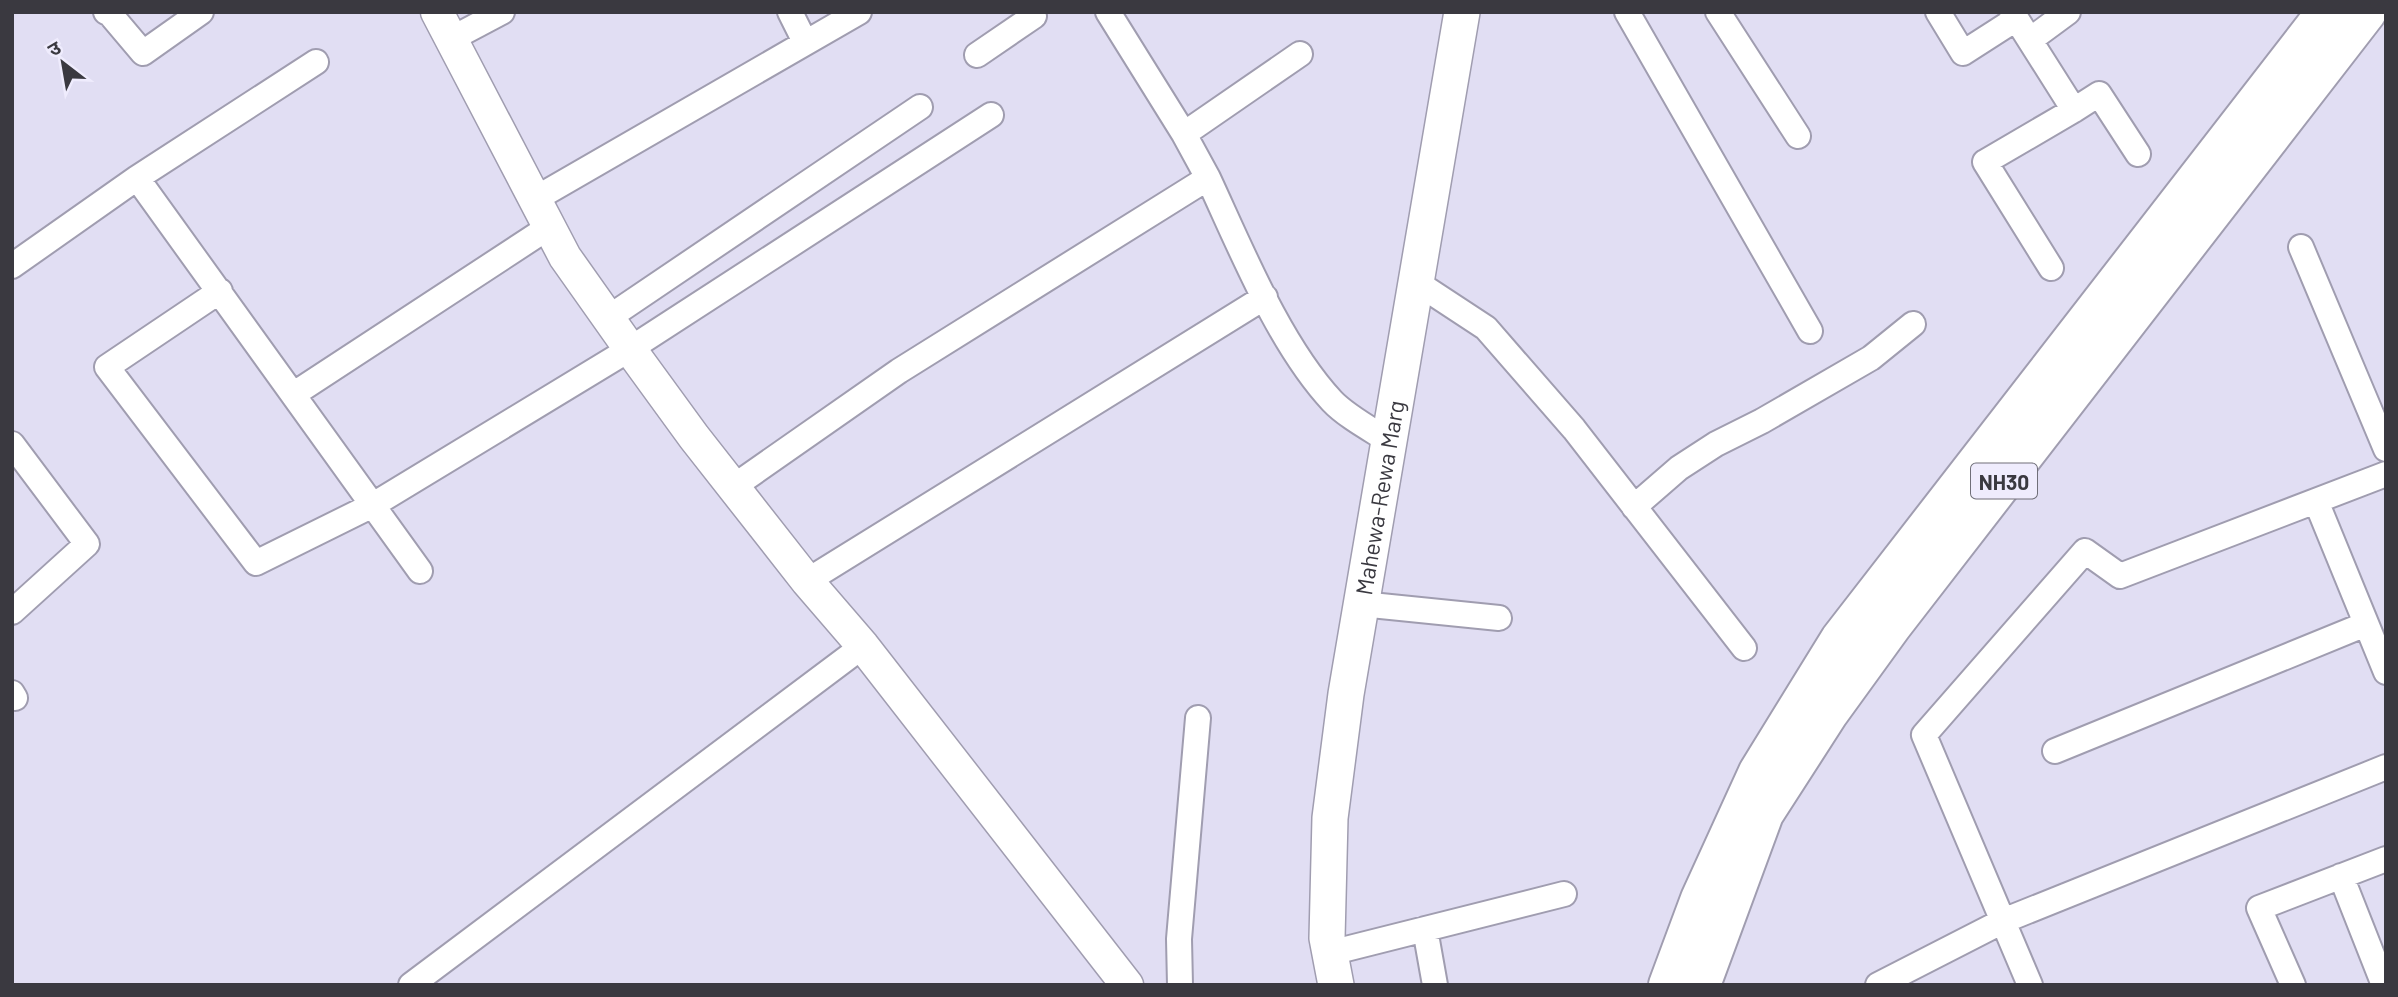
<svg xmlns="http://www.w3.org/2000/svg" width="2398" height="997" font-family="Barlow,'Noto Sans Devanagari',sans-serif">
<rect width="100%" height="100%" fill="#e1def3"/>
<g fill="none" stroke-linecap="round" stroke-linejoin="round">
<defs>
<path id="minor" d="M106 12 110 14 143 53 201 12
M790 12 805 42
M1627 12 1810 331
M1718 12 1798 136
M1938 12 1963 53 2016 19
M2012 12 2074 110 2099 94 2138 154
M451 39 502 12
M2030 40 2068 12
M977 55 1034 16 1032 12
M1184 134 1300 54
M137 178 420 571
M1208 178C1241 249 1279 344 1332 401 1346 416 1372 430 1389 441
M535 199 859 12
M2301 247 2386 449
M12 266 137 178 316 62
M2051 268 1985 162 2074 110
M1416 282 1486 328 1574 429 1744 648
M220 291 107 367 256 563 373 505 630 349 991 115
M608 318 920 107
M294 394 549 227
M12 444 87 544 12 612
M733 487 899 371 1208 178 1184 134 1108 12
M2316 501 2386 672
M1634 507 1679 468 1716 444 1762 421 1871 358 1913 324
M807 581 1265 297
M1361 604 1499 618
M12 693 15 698
M2055 751 2366 624
M2341 876 2384 985
M1425 929 1435 985
M1330 953 1564 894
M411 985 863 646
M1180 985 1179 939 1198 718
M1878 985 2003 921 2386 767
M2030 985 1924 735 2085 551 2120 576 2386 474
M2293 985 2259 908 2386 859"/>
<path id="tertiary" d="M437 12 565 257 635 356 694 437 807 581 863 646 1127 985"/>
<g id="secondary">
<path id="s1" d="M1336 985 1327 938 1330 818 1346 694 1462 12"/>
</g>
<path id="trunk" d="M1668 985 1700 899 1758 772 1840 639 2326 12
M1701 985 1764 814 1829 713 1892 626 2367 12"/>
</defs>
<use href="#minor" stroke="#a09db0" stroke-width="28"/>
<use href="#tertiary" stroke="#a09db0" stroke-width="35"/>
<use href="#secondary" stroke="#a09db0" stroke-width="38"/>
<use href="#trunk" stroke="#a09db0" stroke-width="42"/>
<use href="#minor" stroke="#fff" stroke-width="24"/>
<use href="#tertiary" stroke="#fff" stroke-width="32"/>
<use href="#secondary" stroke="#fff" stroke-width="35"/>
<use href="#trunk" stroke="#fff" stroke-width="38"/>
</g>
<g text-anchor="middle" dominant-baseline="central" stroke-width="5" stroke-linejoin="round" paint-order="stroke">
<rect fill="#efecfd" stroke="#706f79" stroke-width="2" x="1971" y="463.5" width="66" height="35" rx="5"/>
<g font-size="21" font-weight="bold" fill="#3a3940">
<text x="2004" y="481">NH30</text>
</g>
<g font-size="23" fill="#3a3940" stroke="#efecfd">
<text stroke="none"><textPath href="#s1" startOffset="492">Mahewa-Rewa Marg</textPath></text>
</g>
</g>
<rect width="2398" height="997" fill="none" stroke="#3a3940" stroke-width="28"/>
<g transform="translate(63 63) rotate(329)" stroke="#efecfd" stroke-width="5" paint-order="stroke">
<path d="M0-5L12 26L0 18L-12 26Z" fill="#3a3940"/>
<text y="-10" font-size="19" font-weight="bold" text-anchor="middle" fill="#3a3940">उ</text>
</g>
</svg>
